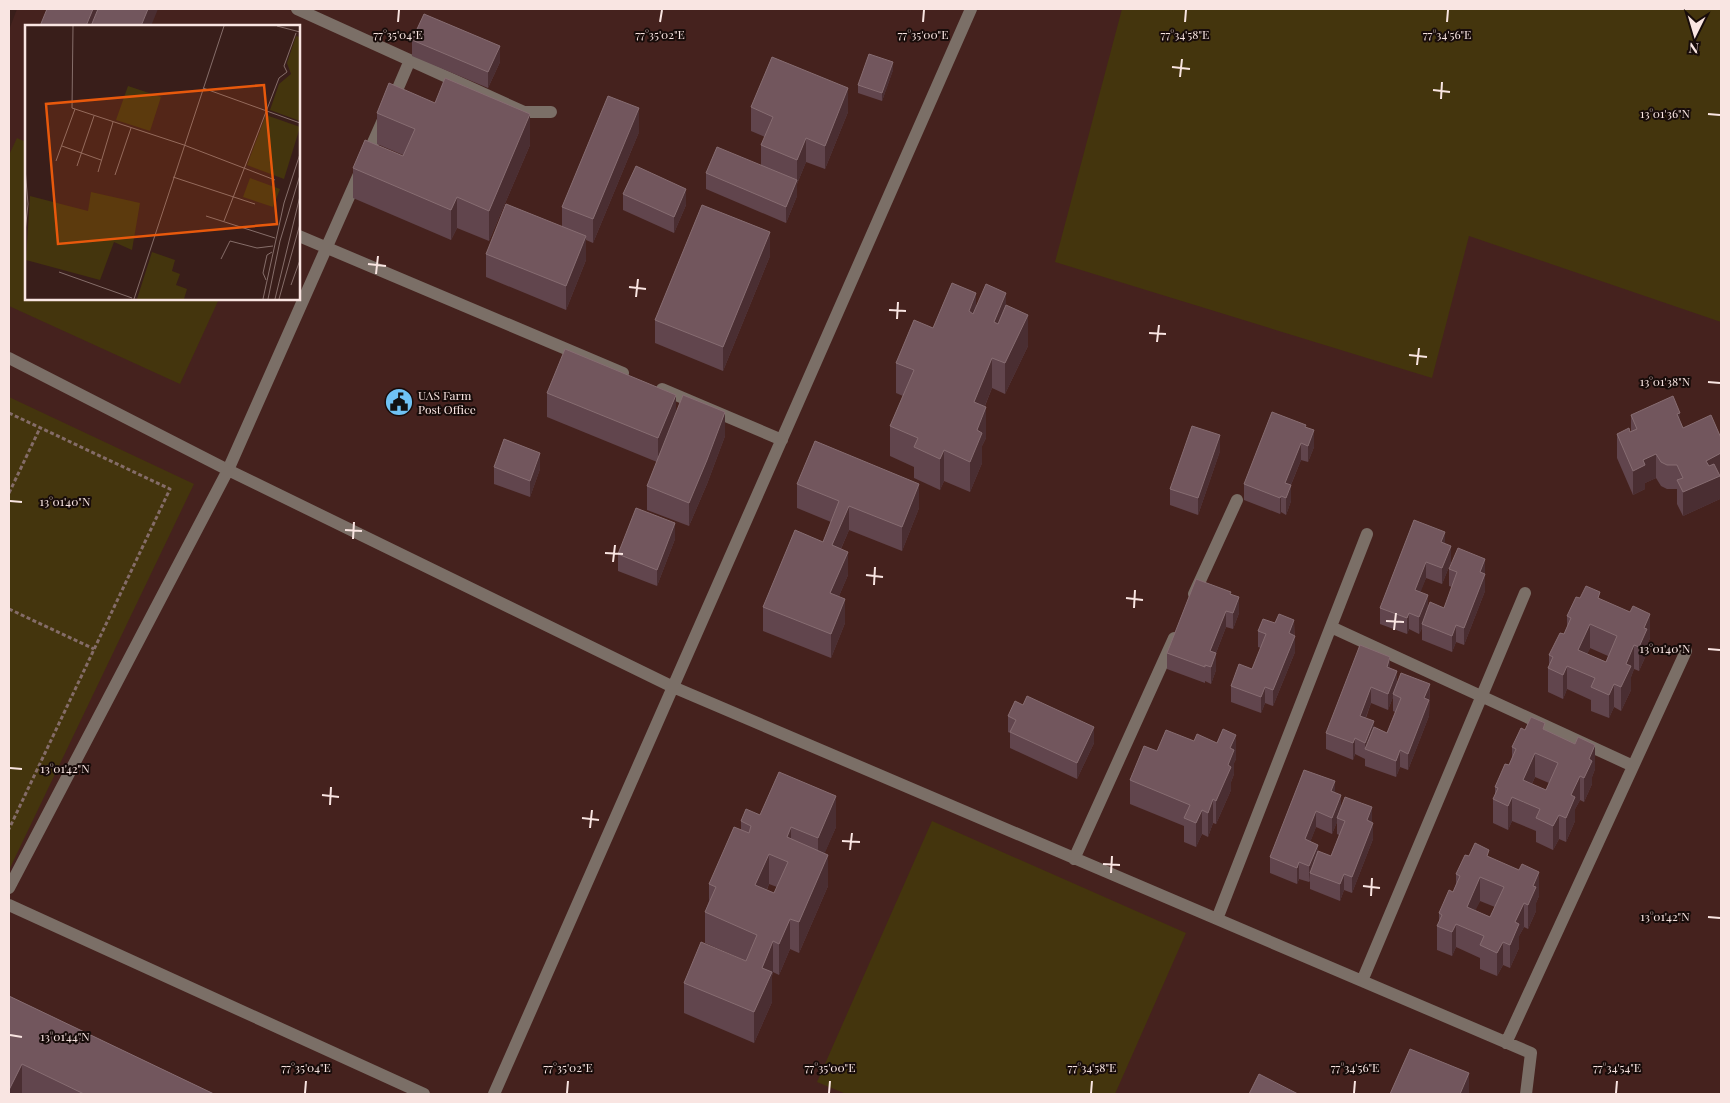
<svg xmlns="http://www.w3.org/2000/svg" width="1730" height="1103" font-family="'Playfair Display',serif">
<rect width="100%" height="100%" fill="#391e1a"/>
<path fill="#45221e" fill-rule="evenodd" d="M17 9H1721V1094H9V30ZM26 26H299V299H26Z"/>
<path fill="#44350d" d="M1122 9H1721V322L1469 236 1432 378 1055 262Z
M17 138 26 142V299H219L180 384 9 306V155Z
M9 397 194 484 10 868H9Z
M932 821 1186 933 1115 1094H846L817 1082Z"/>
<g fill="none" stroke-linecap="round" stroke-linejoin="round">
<path stroke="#846c68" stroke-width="3" stroke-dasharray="4 2.5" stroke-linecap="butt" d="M9 413 170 489 9 829
M9 493 40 428
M9 609 94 649"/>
<path stroke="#7b6f67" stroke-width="12" d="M297 9 524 112H551
M392 102 410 60
M299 236 623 373
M9 358 228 470 673 687 1531 1053 1526 1094
M662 389 782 440
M1194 594 1237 500
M1331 627 1633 766
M1074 859 1174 638
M9 888 228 470 383 120
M9 905 424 1094
M1217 919 1367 534
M1362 981 1525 593
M1506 1043 1686 651
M494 1094 971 9"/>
</g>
<path fill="#61454d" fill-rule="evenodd" d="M412 40 500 62 488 88 412 56Z
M893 70 882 101 858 93V85Z
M751 107 848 112 825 169 806 162 797 184V196L786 223 706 189V173L761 165V145L765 137 751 131Z
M377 113 530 145 489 241 457 228 451 240 353 198V168L403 156V155L377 144Z
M639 132 593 243 586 240V260L566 310 486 277V254L562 227V207Z
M623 194 686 205 674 233 623 210Z
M770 256 723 371 655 343V320Z
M976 306H1006L1028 346 1005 394 992 388 985 406 986 438 982 446V463L970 492 944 481 940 490 914 478V467L890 456V426L903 396 896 393V363L933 328Z
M547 393 676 413 725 436 707 484 689 526 647 510V486L657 462 547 417Z
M1631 415 1680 421 1683 428 1721 438V477L1720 478V499L1683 516 1677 504V489H1667L1661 486 1656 478 1645 483V489L1633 495 1617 458V434L1631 432Z
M1306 427 1314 447 1308 462 1301 460 1291 485V501L1286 515 1281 512 1280 514 1244 500V484Z
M1220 451 1198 515 1170 505V489Z
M494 467 540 469 530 497 494 484Z
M797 484 919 508 902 551 849 530 841 549 848 575 839 596 845 623 831 658 763 631V607L823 542 831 522 797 508Z
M675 539 657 586 618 571V554Z
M1445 544 1451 562 1442 584 1426 578 1420 592 1428 608H1444L1452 587 1449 586V569L1485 559V591L1464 645 1456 642 1452 652 1422 640V628L1419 634 1409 629 1407 634 1380 624V608Z
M1231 594 1239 613 1233 629 1226 627 1216 653V670L1211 684 1205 681V683L1167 669V653Z
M1580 598 1600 599 1650 638 1647 645V653L1639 671 1634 669 1631 677V690L1621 711 1614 707 1609 718 1591 711V700L1567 689 1563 699 1548 692V668L1549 666V655L1564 634 1567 627V616ZM1590 648 1608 656 1606 662 1587 654Z
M1294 620 1295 652 1273 706 1265 703 1261 713 1231 702V686L1252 669 1261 648 1258 647V631L1275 623Z
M1390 668 1397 685 1430 684 1429 716 1408 770 1400 767 1396 777 1365 766V758V759L1355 754 1353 760 1326 749V733ZM1393 697V711L1395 712 1387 733 1374 728 1366 718 1371 703 1388 710Z
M1023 705 1094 743 1077 779 1010 748V733L1008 732V716Z
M1525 730 1545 731 1595 769 1592 777V784L1584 802 1580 800 1575 809V821L1566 842 1559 839 1553 850 1536 842V831L1512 821 1508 830 1493 823V799L1495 796V787L1509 765 1512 758V747ZM1535 777 1549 783 1546 790 1532 784Z
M1157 751 1236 759 1234 763V774L1231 782V790L1216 824 1213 823 1208 837 1202 834 1196 847 1184 842V826L1130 804V780Z
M1335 793 1341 808 1372 822 1373 839 1352 893 1344 890 1340 901 1310 889V881L1309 882 1299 879 1297 884 1270 873V857ZM1337 822V834L1339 835 1331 856 1318 852 1310 842 1316 827 1332 834Z
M760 815 836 827 824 854 828 886 799 953 790 949 779 975 773 972 772 976V1002L754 1043 684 1013V983L746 961 705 943V912L709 901V884L741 830V821ZM769 884 777 887 774 893 767 890Z
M1469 856 1489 857 1539 896 1536 903V911L1528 929 1524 927 1519 936V948L1510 968 1503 965 1497 976 1480 969V958L1456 947 1452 956 1437 950V926L1439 923V913L1453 892 1456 884V874ZM1480 901 1495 907 1490 917 1475 910Z
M9 996 214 1094H9Z"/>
<path fill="#4a2e32" d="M93 9H103L96 26H86Z
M148 9H158L151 26H141Z
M500 46V62L488 88V72Z
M893 62V70L882 101V93Z
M848 88V112L825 169V146Z
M639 108V132L593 243V219Z
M530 114V145L489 241V211Z
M806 138V162L797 184V160Z
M797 180V196L786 223V207Z
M686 189V205L674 233V217Z
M457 197V228L451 240V210Z
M770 232V256L723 371V347Z
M586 236V260L566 310V286Z
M976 293V323L969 311Z
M1006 293V324L994 353V322Z
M1028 315V346L1005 394V363Z
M992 358V388L974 432V402Z
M676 395V418L658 462V438Z
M986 407V438L982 446V463L970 492V462L977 430Z
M725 412V436L707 484 689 526V503Z
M1680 413V437L1677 414Z
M1314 430V447L1308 462V446Z
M1220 435V451L1198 515V498Z
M1301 443V460L1285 499V483Z
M944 450V481L940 490V459Z
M540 453V469L530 497V481Z
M1721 453V477L1720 478V499L1683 516V492L1706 461Z
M1656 454V478L1645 483V489L1633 495V471L1643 460Z
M919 484V508L902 551V527Z
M1291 485V501L1286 515V498Z
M1281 496V512L1280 514V498Z
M849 506V530L832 569V545Z
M675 523V539L657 586V570Z
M1445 532V548L1441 542Z
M1451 546V562L1442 584V568Z
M848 552V575L830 617V593Z
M1485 559V575L1480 572Z
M1426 562V578L1415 607V590Z
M1485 574V591L1464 645V628Z
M1428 595V612L1422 624V628L1419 634V617Z
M1239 597V613L1233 629V613Z
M845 599V623L831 658V634Z
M1226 611V627L1210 668V651Z
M1409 613V629L1407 634V618Z
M1650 614V638L1647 645V653L1639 671V647L1644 628Z
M1294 620V636L1289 633Z
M1590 624V648L1579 671 1578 650Z
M1456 625V642L1452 652V636Z
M1295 636V652L1273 706V690Z
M1634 645V669L1631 677V690L1621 711V687L1626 664Z
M1216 653V670L1211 684V667Z
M1390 657V673L1387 667Z
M1567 666V689L1563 699V675Z
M1397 671V687L1393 694V697L1388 710V694Z
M1430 684 1429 716 1408 770V754L1424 698Z
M1614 684V707L1609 718V695Z
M1265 687V703L1261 713V697Z
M1371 687V703L1360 732V716Z
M1374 721V737L1365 749V759V743Z
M1094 727V743L1077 779V763Z
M1236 735V759L1234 763V774L1231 782V790L1216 824V801L1230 748Z
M1355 738V754L1353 760V743Z
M1595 745V769L1592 777V784L1584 802V778L1589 759Z
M1400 750V767L1396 777V761Z
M1535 753V777L1523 803V780Z
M1580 776V800L1575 809V821L1566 842V818L1571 795Z
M1335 781V798L1331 791Z
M1341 795V811L1337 818V822L1332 834V818Z
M836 796V827L818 869V838Z
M1512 797V821L1508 830V806Z
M1213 799V823L1208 837V813Z
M1372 807V823L1367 820Z
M1202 810V834L1196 847V823Z
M1316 811V827L1305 856V839Z
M1559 815V839L1553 850V826Z
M1373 823V839L1352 893V877Z
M791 827V857L787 837Z
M1318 845V861L1310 873 1309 882V866Z
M769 854V884L755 916V885Z
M828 855V886L799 953V922Z
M1299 862V879L1297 884V868Z
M1539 872V896L1536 903V911L1528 929V905L1533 886Z
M1344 874V890L1340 901V884Z
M1480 877V901L1467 929V907Z
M1524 903V927L1519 936V948L1510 968V945L1515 922Z
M790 919V949L779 975V944Z
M1456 924V947L1452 956V932Z
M773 941V972L772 976V1002L754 1043V1012L762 968Z
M1503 942V965L1497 976V953Z
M22 1064V1094H9V1090Z
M1469 1073V1094H1460Z"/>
<path fill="#72565d" stroke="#876d72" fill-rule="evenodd" d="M47 9H93L86 26H40Z
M98 9H148L141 26H91Z
M424 14 500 46 488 72 412 40Z
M869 54 893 62 882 93 858 85Z
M772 57 848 88 825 146 806 138 797 160 761 145 773 117 751 107Z
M445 78 530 114 489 211 457 197 451 210 353 168 365 140 403 156 415 129 377 113 389 83 435 103Z
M608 96 639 108 593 219 562 207Z
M717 147 797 180 786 207 706 173Z
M636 166 686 189 674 217 623 194Z
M506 204 586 236 566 286 486 254Z
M702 205 770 232 723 347 655 320Z
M952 283 976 293 969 311 973 314 986 284 1006 293 994 322 998 324 1006 305 1028 315 1005 363 992 358 974 402 986 407 977 430 982 433 970 462 944 450 940 459 914 447 918 438 890 426 914 370 896 363 914 320 933 328Z
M565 349 676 395 658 438 547 393Z
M683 395 725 412 707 460 689 503 647 486Z
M1673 396 1680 413 1677 414 1683 428 1711 415 1721 438V453L1706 461 1709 466 1714 464 1720 476 1683 492 1677 480 1683 478 1677 465H1667L1661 462 1656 454 1643 460 1645 465 1633 471 1617 434 1629 428 1630 432 1637 429 1631 415Z
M1272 412 1306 425 1305 427 1314 430 1308 446 1301 443 1285 483 1291 485 1286 498 1281 496 1280 498 1244 484Z
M1192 426 1220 435 1198 498 1170 489Z
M504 439 540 453 530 481 494 467Z
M815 441 919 484 902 527 849 506 832 545 848 552 830 593 845 599 831 634 763 607 795 530 823 542 839 501 797 484Z
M636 508 675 523 657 570 618 554Z
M1414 520 1445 532 1441 542 1451 546 1442 568 1426 562 1415 590 1428 595 1419 617 1409 613 1407 618 1380 608Z
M1458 548 1485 559 1480 572 1485 574 1464 628 1456 625 1452 636 1422 624 1430 602 1444 608 1457 572 1449 569Z
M1196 579 1231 592 1230 594 1239 597 1233 613 1226 611 1210 651 1216 653 1211 667 1205 665V667L1167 653Z
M1586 586 1600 592 1598 598 1630 612 1633 606 1650 614 1644 628 1647 629 1639 647 1634 645 1626 664 1631 666 1621 687 1614 684 1609 695 1591 687 1595 678 1567 666 1563 675 1548 668 1553 657 1549 655 1560 633 1564 634 1571 618 1567 616 1576 597 1580 598ZM1590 624 1617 636 1606 662 1578 650Z
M1279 614 1294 620 1289 633 1295 636 1273 690 1265 687 1261 697 1231 686 1239 664 1252 669 1266 634 1258 631 1263 619 1275 623Z
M1360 645 1390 657 1387 667 1397 671 1388 694 1371 687 1360 716 1374 721 1365 743 1355 738 1353 743 1326 733Z
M1401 673 1430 684 1424 698 1429 700 1408 754 1400 750 1396 761 1365 749 1374 727 1387 733 1401 698 1393 694Z
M1027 696 1094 727 1077 763 1010 732 1016 720 1008 716 1015 701 1023 705Z
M1531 717 1545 723 1543 729 1575 744 1578 737 1595 745 1589 759 1592 761 1584 778 1580 776 1571 795 1575 797 1566 818 1559 815 1553 826 1536 818 1540 809 1512 797 1508 806 1493 799 1498 788 1495 787 1505 764 1509 765 1516 749 1512 747 1521 728 1525 730ZM1535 753 1558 763 1546 790 1523 780Z
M1223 729 1236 735 1230 748 1234 750 1228 765 1231 767 1216 801 1213 799 1208 813 1202 810 1196 823 1184 818 1190 805 1130 780 1144 746 1157 751 1166 730 1194 741 1197 734 1217 743Z
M1304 770 1335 781 1331 791 1341 795 1332 818 1316 811 1305 839 1318 845 1309 866 1299 862 1297 868 1270 857Z
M779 772 836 796 818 838 791 827 787 837 828 855 799 922 790 919 779 944 773 941 762 968 772 972 754 1012 684 983 701 942 746 961 757 935 705 912 716 887 709 884 734 827 749 833 751 826 741 821 746 809 760 815ZM769 854 788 862 774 893 755 885Z
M1345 797 1372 807 1367 820 1373 823 1352 877 1344 874 1340 884 1310 873 1318 851 1331 856 1345 821 1337 818Z
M1475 843 1489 850 1487 856 1519 870 1522 864 1539 872 1533 886 1536 887 1528 905 1524 903 1515 922 1519 924 1510 945 1503 942 1497 953 1480 945 1484 936 1456 924 1452 932 1437 926 1442 915 1439 913 1449 890 1453 892 1460 876 1456 874 1465 855 1469 856ZM1480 877 1504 887 1490 917 1467 907Z
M9 996 214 1094H84L22 1064 9 1090Z
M1410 1049 1469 1073 1460 1094H1390Z
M1259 1074 1298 1094H1249Z"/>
<path fill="none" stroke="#f9e5e2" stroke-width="2" d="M398 22 399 10M660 22 662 10M923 22 924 10M1185 22 1186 10M1447 22 1448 10M1172 67 1190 69M1180 77 1182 59M1433 90 1450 92M1441 99 1442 82M1708 114 1720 115M368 264 386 266M376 274 378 256M629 287 646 289M636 297 638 279M889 310 906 311M897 319 898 302M1149 333 1166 334M1157 342 1159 325M1409 355 1427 357M1417 365 1419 348M1708 382 1720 383M10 501 22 502M345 530 362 531M353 539 354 522M605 553 623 554M613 562 615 545M866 575 883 577M874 585 875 567M1126 598 1143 600M1134 608 1135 590M1386 621 1404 622M1394 630 1396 613M1708 649 1720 650M10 768 22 769M322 795 339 797M330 805 331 787M582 818 599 820M590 828 592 810M842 841 860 842M850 850 852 833M1103 864 1120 865M1111 873 1112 856M1363 886 1380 888M1371 896 1372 878M1708 917 1720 918M10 1035 22 1037M305 1093 306 1081M567 1093 568 1081M829 1093 830 1081M1091 1093 1092 1081M1354 1093 1355 1081M1616 1093 1617 1081"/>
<defs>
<symbol id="civic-disc" viewBox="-11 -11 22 22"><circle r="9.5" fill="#6fc2f4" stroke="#180c0a"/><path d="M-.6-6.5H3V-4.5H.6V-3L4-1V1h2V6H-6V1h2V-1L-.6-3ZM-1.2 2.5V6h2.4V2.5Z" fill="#111"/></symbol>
</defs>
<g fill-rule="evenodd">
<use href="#civic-disc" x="383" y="386" width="32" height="32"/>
</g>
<g text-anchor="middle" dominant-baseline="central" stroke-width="4" stroke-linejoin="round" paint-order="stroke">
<g font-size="12" fill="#f9e5e2" stroke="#180c0a" text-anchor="start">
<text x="418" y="395">UAS Farm<tspan x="418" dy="14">Post Office</tspan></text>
</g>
</g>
<g transform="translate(25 25)">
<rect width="275" height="275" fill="#391e1a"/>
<path d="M271 11 275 12V96L245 85 254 59 266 49 262 38ZM103 61 136 72 125 106 91 95ZM241 90 275 102 259 154 222 140ZM225 153 255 164 248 182 218 172ZM66 167 115 178 107 225 89 217 75 255 1 235 5 171 63 186ZM127 227 150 235 147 246 155 249 151 260 162 264 159 274H112Z" fill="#44350d"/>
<path fill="none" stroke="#866e6a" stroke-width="1" d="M48 1 47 83 159 120 250 155M252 1 275 7M178 63 275 98M37 121 76 135M31 136 50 84M52 141 69 91M0 143 3 179 0 207M73 147 88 97M90 150 106 103M148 152 230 179M181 191 250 213M199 196 254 53 262 47 259 41 271 8M196 234 205 216 232 223 248 221M34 247 107 273M241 255 238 248 242 230 247 227M266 260 275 235M109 274 199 1M238 274 259 178 275 129M243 274 255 216 275 150M250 274 275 171M254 274 275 199"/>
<path fill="#e8590c" fill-opacity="0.15" stroke="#e8590c" stroke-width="2.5" d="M239 60 252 199 33 219 21 79Z"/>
<rect width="275" height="275" fill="none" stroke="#f9e5e2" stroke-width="2.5"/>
</g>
<g font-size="12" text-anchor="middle" fill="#f9e5e2" stroke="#180c0a" stroke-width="4" stroke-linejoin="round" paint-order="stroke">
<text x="398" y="39">77°35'04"E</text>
<text x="660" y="39">77°35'02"E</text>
<text x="923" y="39">77°35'00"E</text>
<text x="1185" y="39">77°34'58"E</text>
<text x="1447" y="39">77°34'56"E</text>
<text x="1665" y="118">13°01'36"N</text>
<text x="1665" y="386">13°01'38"N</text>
<text x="65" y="506">13°01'40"N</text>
<text x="1665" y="653">13°01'40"N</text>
<text x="65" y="773">13°01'42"N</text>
<text x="1665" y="921">13°01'42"N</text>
<text x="65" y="1041">13°01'44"N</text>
<text x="306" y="1072">77°35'04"E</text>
<text x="568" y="1072">77°35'02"E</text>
<text x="830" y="1072">77°35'00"E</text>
<text x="1092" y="1072">77°34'58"E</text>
<text x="1355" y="1072">77°34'56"E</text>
<text x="1617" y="1072">77°34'54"E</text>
</g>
<rect width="1730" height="1103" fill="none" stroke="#f9e5e2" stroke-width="20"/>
<g transform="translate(1695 35) rotate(185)" stroke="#180c0a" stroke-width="4" paint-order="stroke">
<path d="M0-4L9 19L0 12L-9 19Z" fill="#f9e5e2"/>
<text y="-8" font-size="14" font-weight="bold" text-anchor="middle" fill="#f9e5e2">N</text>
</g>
</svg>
